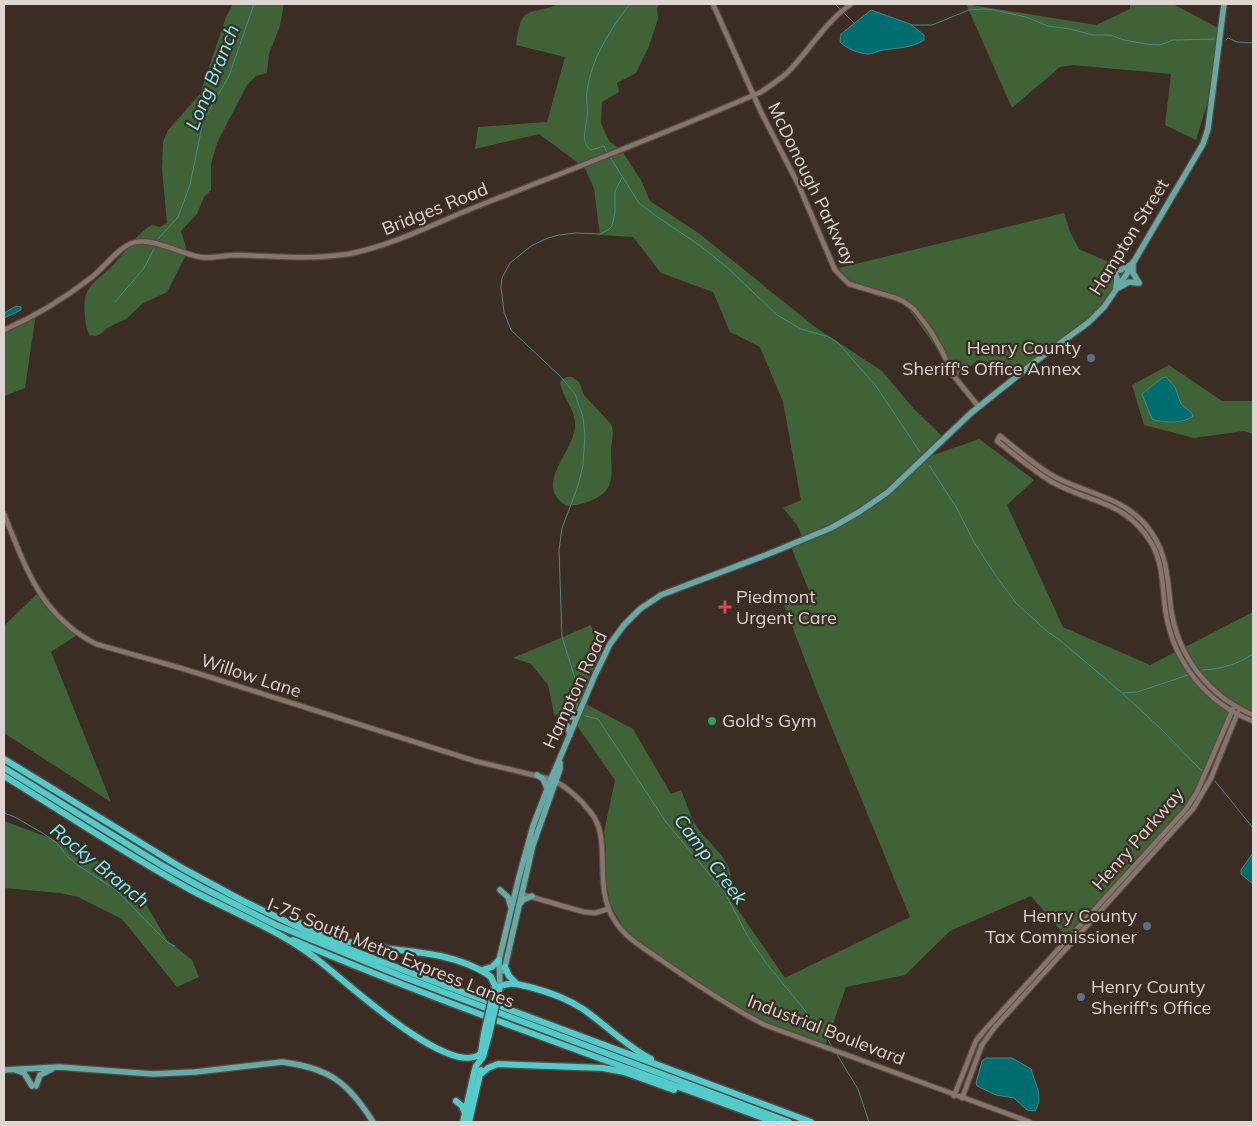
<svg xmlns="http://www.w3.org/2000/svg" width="1257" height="1126" font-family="Mulish,sans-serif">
<rect width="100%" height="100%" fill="#3b2c24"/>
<path fill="#3f6336" d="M233 4H284L280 26 269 54 267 73 256 76 247 85 217 143 211 164V190L204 197 197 214 181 231 186 247 185 257 167 292 142 304 126 319 107 328 102 333 96 336 89 335C85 325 82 303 87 292 92 281 106 273 114 264 127 250 135 235 152 225L160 227 167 223 162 169 163 142 168 130 200 94 226 17Z
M559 4H659L657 9 658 19 649 46 636 73 617 83 619 92 602 102 601 123 609 141 622 151 641 180 650 201 701 235 815 327 882 371 914 409 944 438 928 457 979 439 1034 480 1007 505 1063 627 1150 665 1253 612V713L1241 708 1182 817 1068 939 1031 896 950 931 905 975 846 987 825 1046 765 1024 647 952 626 933 610 904 606 880V848L604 832 615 780 577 726 554 714 548 685 531 664 513 658 591 625 604 660 586 704 633 729 671 794 681 790C686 802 690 816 697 827 706 842 747 871 723 888L785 978 910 917 818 694 784 605 810 593 791 547 804 541 797 525 783 508 801 500 783 402 760 347 730 332 713 292 661 273 633 237 600 235 594 189 585 168 539 134 475 149 478 127 547 122 565 57 516 45C522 3 526 17 559 4Z
M966 4 1096 25 1130 9V4H1173L1222 30 1214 82 1196 140 1165 125 1171 74 1073 65 1060 67 1012 108Z
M1064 213 1070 232 1079 249 1111 263 1127 273 1105 309 1011 379 992 363 978 360 957 377 903 301 846 285 839 268Z
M36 313 25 388 4 396V326Z
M1169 365 1222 401H1253V434L1244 431 1194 438 1144 425 1132 385Z
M567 377H572L579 382 584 395 611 424C615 433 611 442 611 452 611 462 613 473 610 483 605 499 582 505 567 506 532 486 573 453 575 427 576 410 563 398 560 383L562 379Z
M39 592C51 615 57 620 80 633L51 652 111 802 4 733V626Z
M4 821 88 852 147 906 167 940 192 960 199 977 177 987 122 919 78 897 60 893 4 888Z"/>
<path fill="#006d6e" stroke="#438c8b" d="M871 10 910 24 924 35V40C913 48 896 48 883 50 878 51 873 54 868 54 860 54 845 48 840 42L841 34Z
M16 306 21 307V310L4 318V313Z
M1166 377 1175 387 1181 404 1191 412 1193 416C1184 424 1162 423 1152 419L1142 394 1162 378Z
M1253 853V884L1241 874V870Z
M986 1058H1012L1031 1069C1035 1084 1044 1096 1035 1111L1027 1110 1014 1098 996 1095 977 1086 976 1083 982 1061Z"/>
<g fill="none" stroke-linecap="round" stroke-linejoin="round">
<path stroke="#438c8b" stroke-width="1" d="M835 4 854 23
M911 25H932L969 10 984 9 994 10 1026 17 1048 26 1070 29 1093 35H1110L1124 40 1146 44 1160 45 1173 40 1216 39
M1226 40 1228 38 1237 42 1253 43
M607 153 604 146 591 150C580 142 586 130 587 118 588 109 586 100 587 91 592 57 610 30 630 4
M610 157 639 203 656 216 702 247 730 270 777 315 801 329 829 337 838 343 876 386 920 452
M158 239 178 217 190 185 203 121 229 76 254 4
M115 302 144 268 154 249
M929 465 956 507 974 542 994 573 1016 603 1048 632 1061 641 1122 693 1159 727 1202 771
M1203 670C1222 669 1238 664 1253 654
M1123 693 1137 692 1188 675
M576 709 580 694 562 637 559 550 562 528 578 486 583 465 585 436 583 417 575 394 560 376 511 330 504 312 501 287 502 278 510 263 531 246 548 238 559 235 576 233 600 234 608 230 612 226 615 212V191L623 176
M585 716 598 719 666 822 725 893 747 935 766 963 826 1036 832 1047
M1215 781 1253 828
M4 813 15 817 44 834 57 843 68 857 79 866 115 889 168 943 175 946
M836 1053 858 1089 869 1122"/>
<g stroke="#574a44" stroke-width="7">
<path id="minor" d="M713 4 761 112 799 186 835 270 849 284 896 298 903 301 914 309 930 330 941 349 953 375 979 407
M4 330C34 317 65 298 92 277 104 268 118 248 132 243 150 236 181 254 200 257 211 259 225 255 237 255 274 256 311 260 348 254 393 246 439 221 483 204 576 168 669 132 761 92 770 86 779 80 787 73 810 50 824 23 851 4
M4 514C26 568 40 615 96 644L184 669 475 761 554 780
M1253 715C1209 696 1178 657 1171 609 1167 576 1168 551 1145 524 1121 497 1086 493 1055 477 1035 466 1018 450 1000 436L997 441C1015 455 1032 470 1052 482 1091 504 1126 500 1152 544 1164 566 1162 590 1166 614 1174 662 1207 704 1253 721
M555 781C566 787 573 793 582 802 586 807 591 812 594 817 611 845 593 888 615 921 626 939 647 950 664 962 697 985 730 1007 765 1025L1030 1122
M521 894 584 912 595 913 608 909
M954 1096 976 1041 983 1032 1186 809 1197 792 1233 709
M962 1098 982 1045 995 1027 1193 809 1211 778 1238 712"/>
</g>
<g stroke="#574a44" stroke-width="8">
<path id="major" d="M1133 262V273L1139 283
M1113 268 1120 270 1132 264
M1113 268 1117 278 1116 288
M1118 288 1129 282 1139 283
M565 717H572L579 713
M564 721 568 727 570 735
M537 775 543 779 547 788
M500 890 508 897 511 907
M519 905 523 900 532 896
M504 971 533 845 560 769V763
M500 987 499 960 519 877 533 826 551 779 595 675 610 644 624 625 640 609 661 595 766 555 831 528 859 512 888 492 971 413 1036 361 1089 322 1104 307 1126 275 1203 144 1208 129 1224 4
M4 1070 59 1067 153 1074 195 1072 282 1062C329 1068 348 1082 373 1122
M15 1070 24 1073 32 1086
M36 1086 40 1075 52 1069"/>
</g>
<g stroke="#574a44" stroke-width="9">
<path id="highway" d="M4 759 182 868 243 901 321 938 411 973 811 1122
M4 768 163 866 201 887 276 925 401 976 789 1122
M4 776C66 814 127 855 191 890 234 913 284 932 323 964 347 983 450 1078 480 1054
M295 921C314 929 333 939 353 943 397 953 448 949 487 974L491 977 495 986
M293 940C451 1007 613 1062 774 1122
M505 967 509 976 516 983
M482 970 492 967 499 960
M500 987C510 981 519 985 530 987 549 992 566 998 583 1009 606 1025 626 1046 651 1059
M480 1058 484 1034
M481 1074 488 1068 498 1064 603 1068 624 1072 674 1090
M456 1101 462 1106 465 1113
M463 1122 474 1073 476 1066 483 1057 489 1035
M469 1122 481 1070"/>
</g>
<use href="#minor" stroke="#87756c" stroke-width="4.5"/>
<use href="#major" stroke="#67a9a4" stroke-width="5.5"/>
<use href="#highway" stroke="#52cbca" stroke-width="6"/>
<g stroke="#574a44" stroke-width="9" stroke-linecap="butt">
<path id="highway-bridge" d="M484 1034 495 986
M489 1035 500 987"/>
</g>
<use href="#highway-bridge" stroke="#52cbca" stroke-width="6"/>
</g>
<g fill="#5c6f8a" stroke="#3b2c24" stroke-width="2">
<circle cx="1091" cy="358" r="5"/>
<circle cx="1147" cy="926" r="5"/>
<circle cx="1081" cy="997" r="5"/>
</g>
<path fill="#e0444e" stroke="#3b2c24" stroke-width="2" d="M722.5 599.5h5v5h5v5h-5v5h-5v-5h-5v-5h5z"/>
<circle fill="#2e9e5b" stroke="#3b2c24" stroke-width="2" cx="712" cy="721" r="5"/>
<g text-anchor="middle" stroke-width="4.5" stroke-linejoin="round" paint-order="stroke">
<g font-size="18" fill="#dfd5d0" stroke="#3b2c24">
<text transform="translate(812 184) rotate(64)" y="6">McDonough Parkway</text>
<text transform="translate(435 209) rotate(-22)" y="6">Bridges Road</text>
<text transform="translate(1129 237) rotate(-58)" y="6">Hampton Street</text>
<text transform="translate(251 676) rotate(18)" y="6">Willow Lane</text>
<text transform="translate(575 690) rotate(-65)" y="6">Hampton Road</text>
<text transform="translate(1138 839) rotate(-49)" y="6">Henry Parkway</text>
<text transform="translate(391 953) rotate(22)" y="6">I-75 South Metro Express Lanes</text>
<text transform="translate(826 1030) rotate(21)" y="6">Industrial Boulevard</text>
</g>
<g font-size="18" fill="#dfd5d0" stroke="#3b2c24" text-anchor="start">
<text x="1081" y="354" text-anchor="end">Henry County<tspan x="1081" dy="21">Sheriff's Office Annex</tspan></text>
<text x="736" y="603">Piedmont<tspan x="736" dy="21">Urgent Care</tspan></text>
<text x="722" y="727">Gold's Gym</text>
<text x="1137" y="922" text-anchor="end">Henry County<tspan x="1137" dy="21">Tax Commissioner</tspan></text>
<text x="1091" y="993">Henry County<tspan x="1091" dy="21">Sheriff's Office</tspan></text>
</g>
<g font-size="19" font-style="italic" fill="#78f6f7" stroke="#3b2c24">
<text transform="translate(212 77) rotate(-68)" y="7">Long Branch</text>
<text transform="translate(711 859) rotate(53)" y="7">Camp Creek</text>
<text transform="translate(100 865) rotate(39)" y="7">Rocky Branch</text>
</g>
</g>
<rect width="1257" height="1126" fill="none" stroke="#dfd5d0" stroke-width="10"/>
</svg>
